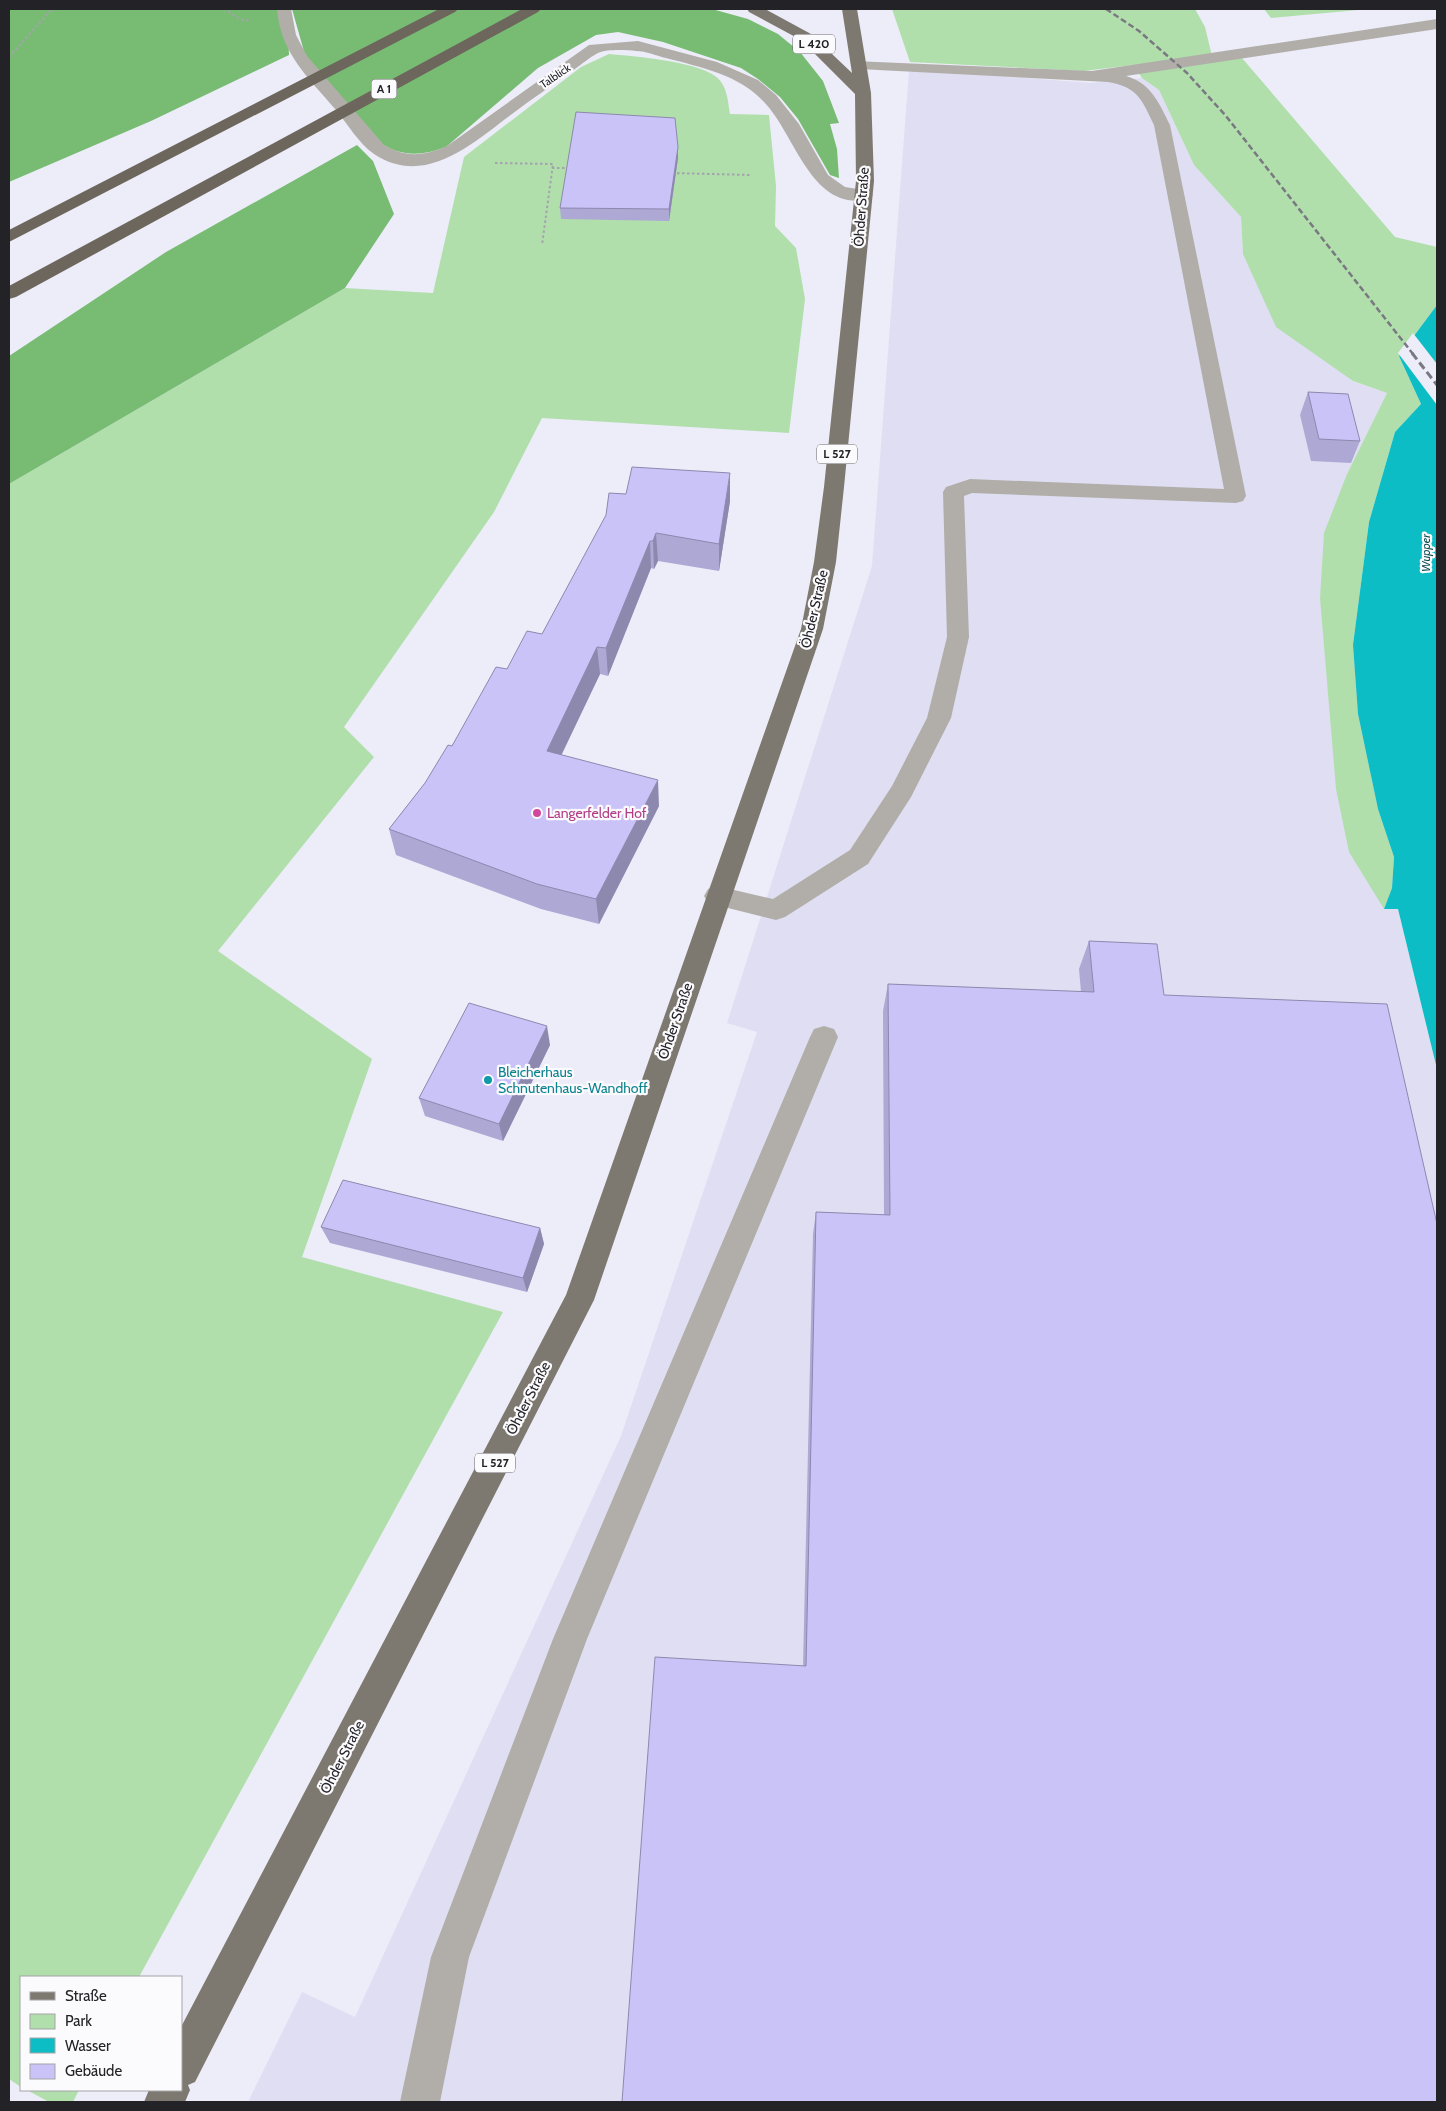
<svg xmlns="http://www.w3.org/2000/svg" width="1446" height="2111" font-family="Cabin,sans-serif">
<rect width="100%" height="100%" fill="#edecf9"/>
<path fill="#e0def2" d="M923 70 1091 83 1142 78 1159 90 1194 165 1241 217 1243 254 1352 381 1387 393 1347 474 1398 909 1437 1069V2102H248L302 1992 355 2017 621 1436 757 1032 727 1023 872 566 909 71Z"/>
<path fill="#b0dfac" d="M892 9H1195L1205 27 1213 60 1242 58 1395 237 1437 247V305L1399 356 1421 404 1395 432 1369 522 1353 645 1358 714 1378 809 1394 857 1392 888 1384 909 1349 852 1336 789 1320 598 1324 533 1347 474 1387 393 1353 381 1276 327 1243 254 1241 217 1194 165 1159 90 1142 78 1133 65 1084 71 910 62Z
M1264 9H1369L1271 18Z
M609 54C634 56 694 61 715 76 727 84 728 101 730 114L769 115 776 186 775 226 796 248 805 299 789 433 542 418 494 512 344 727 374 757 218 951 372 1059 302 1257 503 1312 139 1977H21V2087L9 2079V484L345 288 433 293 464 157 581 67Z
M27 2090H79L73 2102H49Z"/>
<path fill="#78bc74" d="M9 9H287L289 55 151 121 9 182Z
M292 9H712L748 19 778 34 800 52 823 81 839 123 830 124 837 149 839 178 830 175 798 119 780 97 758 79 741 68 663 42 618 32 596 35 538 68 446 147C422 156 402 157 380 143L305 55Z
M357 145 373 161 394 214 345 288 9 484V356L166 252Z"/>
<path fill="#0dbdc6" d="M1437 305V1069L1398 909H1384L1392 888 1394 857 1378 809 1358 714 1353 645 1369 522 1395 432 1421 404 1399 356Z"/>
<path fill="#edecf9" d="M1413 333 1437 364V405L1398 353Z"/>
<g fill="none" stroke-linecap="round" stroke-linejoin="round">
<path stroke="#a4a3ad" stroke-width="2" stroke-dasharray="2.5 2.5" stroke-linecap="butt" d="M224 9 240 19 251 21
M9 57 52 9
M495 163 553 164 542 245
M552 168H569
M672 173 750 175"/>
<path fill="#b1aea9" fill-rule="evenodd" d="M1437 19V29L1126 76C1151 83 1159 103 1170 125L1246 496 1243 501 1236 503 972 493 964 496 969 637 951 718 911 797 868 864 785 917 776 920 708 903 704 896 708 889 717 886 773 899 850 850 892 786 927 718 947 637 943 492 946 487 970 479 1224 489 1154 125C1142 100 1138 87 1108 82L859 69 851 64 853 61 1092 71Z
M824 1026 834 1029 838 1037 587 1639 469 1957 440 2102H400L431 1957 553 1639 810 1037 814 1029Z"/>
<path fill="#b1aea9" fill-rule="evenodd" d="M277 9H291L296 35 307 56 384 145C406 158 424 156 447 146L589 45 638 41 717 62 758 80 776 95 799 124 828 175 845 187 870 191 873 195 870 199C811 213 796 135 764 102 740 75 700 67 666 58 657 56 646 51 636 51 626 50 607 49 598 53 590 57 582 64 575 69 554 84 533 98 512 114 473 143 425 188 374 154 359 144 347 123 336 110 308 77 281 54 277 9Z"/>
<path fill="#7e7970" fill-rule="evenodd" d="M747 9H765L811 34 852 73 842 9H857L871 93 874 181 844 487 836 562 823 629 594 1300 195 2082 188 2085 190 2090 185 2102H144L149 2090H181V2027L566 1295 801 629 814 562 824 487 856 181 855 94 801 40 749 12Z"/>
<path fill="#6c665c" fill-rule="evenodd" d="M439 9H458L455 12 9 242V230Z
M522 9H541L538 12 16 297 9 299V286Z"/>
<path stroke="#7a7981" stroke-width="2.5" stroke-dasharray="6 3" stroke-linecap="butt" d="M1106 9 1139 31 1187 73 1226 116 1413 354"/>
<path stroke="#7a7981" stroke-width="3" stroke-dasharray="8 4" stroke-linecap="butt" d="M1412 353 1437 385"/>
</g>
<path fill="#aea8d5" d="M678 158 669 221 561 219 560 208Z
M1308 392 1360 441 1351 463 1311 461 1300 415Z
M626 494 730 501 719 571 658 561 654 569 651 568 608 676 600 674 561 755 659 806 599 924 541 909 396 855 389 829 425 783 507 669 542 634Z
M1089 941 1164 995 1437 2102 803 1666 813 1234 816 1212 884 1215 883 1011 888 984 1081 992 1079 969Z
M550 1045 503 1141 425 1116 419 1098Z
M321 1227 540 1228 544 1244 527 1292 330 1243Z"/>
<path fill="#8d88ae" d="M678 147V158L669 221V209Z
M730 473V501L719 571V544Z
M656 533 658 561 654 569 653 541Z
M650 541 651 568 608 676 606 648Z
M597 647 600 674 551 777 547 751Z
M658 780 659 806 599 924 596 899Z
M547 1026 550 1045 503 1141 499 1124Z
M540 1228 544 1244 527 1292 523 1278Z"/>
<path fill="#cac3f8" stroke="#8d88ae" d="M576 112 675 118 678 147 669 209 560 208Z
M1308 392 1348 394 1360 441 1319 439Z
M632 467 730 473 719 544 656 533 653 541H650L606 648 597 647 547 751 658 780 596 899 537 884 389 829 425 783 448 745 452 746 496 667 507 669 527 631 542 634 606 515 609 493 626 494Z
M1089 941 1157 944 1164 995 1387 1004 1437 1224V2102H622L655 1657 806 1666 816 1212 890 1215 888 984 1094 992Z
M469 1003 547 1026 499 1124 419 1098Z
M343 1180 540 1228 523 1278 321 1227Z"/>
<circle fill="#d1479c" stroke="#fbfafd" stroke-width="2" cx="537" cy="813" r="5"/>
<circle fill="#0f9aa8" stroke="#fbfafd" stroke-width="2" cx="488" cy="1080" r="5"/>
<g text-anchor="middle" stroke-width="4.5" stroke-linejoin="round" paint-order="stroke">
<g font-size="11" fill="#232227" stroke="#fbfafd">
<text transform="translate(555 76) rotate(-34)" y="4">Talblick</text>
</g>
<g fill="#fbfafd" stroke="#646367" stroke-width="1">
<rect x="793" y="34.5" width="42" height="19" rx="4"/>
<rect x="371.5" y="79.5" width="25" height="19" rx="4"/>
<rect x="817" y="444.5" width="40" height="19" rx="4"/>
<rect x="475" y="1453.5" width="40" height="19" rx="4"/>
</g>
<g font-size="12" font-weight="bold" fill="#232227">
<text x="814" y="48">L 420</text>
<text x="384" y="93">A 1</text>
<text x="837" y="458">L 527</text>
<text x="495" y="1467">L 527</text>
</g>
<g font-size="12" font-style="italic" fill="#0b4c50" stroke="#fbfafd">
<text transform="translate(1426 553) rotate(-90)" y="4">Wupper</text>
</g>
<g font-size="14" fill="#232227" stroke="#fbfafd">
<text transform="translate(861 207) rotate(-86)" y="5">Öhder Straße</text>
<text transform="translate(814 609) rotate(-77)" y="5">Öhder Straße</text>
<text transform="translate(675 1021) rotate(-71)" y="5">Öhder Straße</text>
<text transform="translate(528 1398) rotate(-63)" y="5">Öhder Straße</text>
<text transform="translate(342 1757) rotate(-63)" y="5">Öhder Straße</text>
</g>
<g font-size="14" fill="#b23c85" stroke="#fbfafd" text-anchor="start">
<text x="547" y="818">Langerfelder Hof</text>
</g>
<g font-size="14" fill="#0d838f" stroke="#fbfafd" text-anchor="start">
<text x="498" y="1077">Bleicherhaus<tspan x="498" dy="16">Schnutenhaus-Wandhoff</tspan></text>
</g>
</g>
<rect width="1446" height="2111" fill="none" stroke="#232227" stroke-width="20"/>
<rect x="20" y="1976" width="162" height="115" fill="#fbfafd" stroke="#a5a4a7"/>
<rect x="30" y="1992" width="25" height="8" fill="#7e7970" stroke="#a5a4a7"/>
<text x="65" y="2001" font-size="15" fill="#232227">Straße</text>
<rect x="30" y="2014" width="25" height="15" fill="#b0dfac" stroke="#a5a4a7"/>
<text x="65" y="2026" font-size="15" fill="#232227">Park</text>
<rect x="30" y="2038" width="25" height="15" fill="#0dbdc6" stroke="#a5a4a7"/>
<text x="65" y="2051" font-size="15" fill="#232227">Wasser</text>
<rect x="30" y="2064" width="25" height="15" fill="#cac3f8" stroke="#a5a4a7"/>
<text x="65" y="2076" font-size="15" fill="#232227">Gebäude</text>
</svg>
